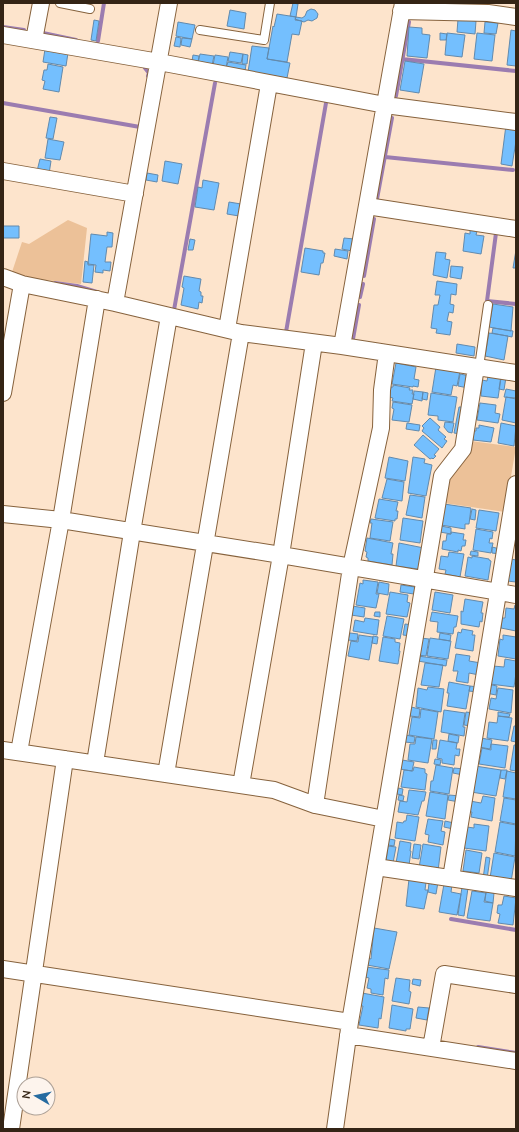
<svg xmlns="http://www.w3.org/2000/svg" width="519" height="1132" font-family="Mulish,sans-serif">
<rect width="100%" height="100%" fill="#fde4cc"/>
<path fill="#ecc198" d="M68 220 87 228 81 284 27 278 12 272 22 242 29 244Z
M471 441 516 447 505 512 444 503 448 480Z"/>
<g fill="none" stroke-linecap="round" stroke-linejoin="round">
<path stroke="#9b7cb0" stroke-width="4" d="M3 27 24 30
M43 33 76 40
M98 41 104 3
M402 59 516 71
M145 68 149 73 148 76
M396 96 409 22
M3 103 140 127
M385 157 513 170
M377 199 392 118
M496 233 487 301 516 304
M364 276 374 219
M55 283 77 286 97 292
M360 297 363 284
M174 310 215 83
M286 332 326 103
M353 339 359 305
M451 919 516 930
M478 1047 516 1053"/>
</g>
<path fill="#74bffe" stroke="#628aad" d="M293 3 298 4 296 17 290 16Z
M311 9 315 10 318 14 317 18 312 21 308 20 304 22 295 19 296 17 302 18 305 16 307 11Z
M230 10 246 13 244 29 227 26Z
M277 14 296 17 295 20 302 21 299 35 292 34 287 62 267 59 273 26 274 27Z
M458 19 476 21 475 34 457 32Z
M94 20 99 21 96 41 91 40Z
M178 22 195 25 192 39 176 36Z
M485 22 498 23 496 34 484 33Z
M409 27 422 28V34L430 35 427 58 407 56Z
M511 30 516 31V66L507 65Z
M440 33 447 34 446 40H440Z
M447 33 465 35 462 57 445 55Z
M477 33 495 35 492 61 474 59Z
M176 37 181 38 180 47 174 46Z
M182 38 192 39 190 47 181 45Z
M252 46 269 48 267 59 290 63 287 78 248 72Z
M45 49 68 53 66 66 43 62Z
M230 52 243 54 241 63 228 61Z
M200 54 214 56 212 65 198 63Z
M243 54 248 55 247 64H242Z
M193 55 199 56 198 62 192 61Z
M215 55 228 57 226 68 213 65Z
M405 61 424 64 419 93 400 90Z
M228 62 246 65 245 71 226 68Z
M48 64 63 67 59 92 43 89 45 81 42 80 44 70H47Z
M50 117 57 118 53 139 46 138Z
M506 125 516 127V141L512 166 501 164Z
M48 139 64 142 60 160 45 158Z
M40 159 51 161 49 174 37 171Z
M165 161 182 164 178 184 162 181Z
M147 173 158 175 157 182 146 180Z
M203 180 219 183 214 210 195 207 198 187 202 188Z
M229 202 241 204 239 216 227 214Z
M3 226H19V238H3Z
M470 230 477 231 476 235 484 236 481 254 463 251 465 233 470 234Z
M107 232 113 233 112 247H107L105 262H111L110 271 103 270V273L95 272 96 265 88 264 91 234 107 236Z
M344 238 354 239 352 251 342 249Z
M190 239 195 240 193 250H188Z
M305 248 323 251V253H325L323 263H321L319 275 301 272Z
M335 249 348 251 347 259 334 256Z
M516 250V268H513Z
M436 252 446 253 445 259 450 260 447 278 433 275Z
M85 261 88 262V265H94L92 283 83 282Z
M451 266 463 267 461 279 450 277Z
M184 276 201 279 199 291 201 292V296H203L202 303 199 302 198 309 181 305 184 288 182 287Z
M437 281 457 284 456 295 451 294 450 304 454 305 453 313 449 312 447 321 452 322 450 335 436 333 437 329 431 328 434 305H438L440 295H435Z
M493 304 513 307 511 331 489 327Z
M493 328 513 331 512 337 492 333Z
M489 333 508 336 504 360 485 356Z
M457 344 475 347 474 356 456 353Z
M396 363 416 367 414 379 419 380 418 387 413 386V387L392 384Z
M436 367 460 371 457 386 453 385 451 395 432 392Z
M460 374 470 376 468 388 458 386Z
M488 376 501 378 498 398 481 396 482 380 487 381Z
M501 376 506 377 504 390 499 389Z
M393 385 410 388 409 390H413L412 394H414L412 404 392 401 393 398 389 397 391 387H393Z
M506 389 516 391V398L504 397Z
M414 391 423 392 422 401 413 399Z
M423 392 428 393 427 400 422 399Z
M431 393 457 397 453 422 438 420V416L428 415Z
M506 397 516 399V423L502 420Z
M393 402 412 405 409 422 392 420 394 409 392 408Z
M480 403 496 405 495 413 500 414 498 423 477 420Z
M459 407H464L460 434 454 433Z
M430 418 440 427 438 430 446 437 444 439 447 441 442 448 422 431 424 428 422 426Z
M445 422 454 423 452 433 448 432 444 427Z
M407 423 420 425 419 431 406 429Z
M501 423 516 426 514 446 498 443Z
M479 425 494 428 491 442 473 440 474 431H476V428H479Z
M423 435 439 449 434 455 436 456 433 459 432 458 430 459 414 445Z
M389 457 408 461 405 481 385 478Z
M413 457 425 459 424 463 432 465 426 496 408 493Z
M387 479 404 482 402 501 382 498Z
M410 495 425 497 422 518 406 515Z
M379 499 398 502 396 511H398L397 519H395V521L375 518Z
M444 504 471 508 469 524H465V529L441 525Z
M472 509 476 510 475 520 470 519Z
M479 510 499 513 496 531 476 528Z
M403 518 423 521 420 543 400 540Z
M371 519 393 522 390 541 370 538 372 523H370Z
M441 526 451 528V534L440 532Z
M476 529 493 532 492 539 490 538 489 543H493L491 553 473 550Z
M451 532 464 534 463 540H466L465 546H462L461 551 458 550V552L442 549 443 541H446L447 534H451Z
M367 538 393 543 391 554H393L392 565 368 561V558L366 557 367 552 365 551Z
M399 543 424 548 418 569 396 566Z
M492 547 500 549V554L492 553Z
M471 551 478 552V556L470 555Z
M449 552 464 554 460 577 445 574 446 570 439 569 441 556 448 557Z
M472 556 489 559V560L491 561 488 580 465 576 468 557 472 558Z
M511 559 516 560V582L507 581Z
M363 580 378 582 376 594H379L376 608 356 605 360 583 363 584Z
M379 582 389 584 388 595 377 593Z
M401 585 415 587 414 594 400 592Z
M390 592 408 595 407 602 410 603 407 617 386 614Z
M435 592 453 595 450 613 432 610Z
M465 599 483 602 481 613H483L482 622 480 621 479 627 461 624V611L463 612Z
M515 605 516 606V631L501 628 502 618H505L506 608 514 609Z
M352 606 365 608 364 617 351 615Z
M375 612H380V617L374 616Z
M432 612 458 616 456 627H454L453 634 437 632 438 622 430 621Z
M387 616 404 619 400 639 383 636Z
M365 618 379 620 377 635 353 631 355 620 364 622Z
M405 624 413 625 411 636 403 635Z
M462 629 473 631 472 635H475L473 651 455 648 458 632 461 633Z
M350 633 358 634 357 641 348 640Z
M440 633 451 635 450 641 439 639Z
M359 635 373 637 369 660 348 656 351 641 358 642Z
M503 635 516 637V659L498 656 500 639 503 640Z
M373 636 378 637 377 644 372 643Z
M383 637 395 639V642L400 643 399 651H400L398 664 379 661Z
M421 638 429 639 426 656 418 655Z
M430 638 451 641 448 659 427 656Z
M456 654 470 656 469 661 481 663 479 675 469 673 468 683 456 681 458 671H453Z
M418 656 447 660 446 666 418 661Z
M505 659 516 661V673L514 687 490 684 493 666 504 667Z
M425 663 443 665 439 687 421 685Z
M449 682 470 686 466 709 447 706 449 693H447Z
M487 684 497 686 496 695 486 693Z
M470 686 478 687 477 692 469 691Z
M428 687 444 689 441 712 416 707 418 688 427 690Z
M498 688 513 690 511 713 489 709 491 698 496 699Z
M411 707 420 709 419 717 410 716Z
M421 709 438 712 434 739 409 735 412 717 420 718Z
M444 710 465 713 463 727H465L464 736 441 732Z
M466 712 473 713 471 726 464 725Z
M498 712 510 714 509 717 498 716Z
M498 716 512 718 508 741 487 738 489 722 497 723Z
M514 726H516V742L511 741Z
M449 734 459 736 458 743 448 741Z
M406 735 415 737 414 743 405 742Z
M416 737 432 739 428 763 408 760 410 744H415Z
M481 738 492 740 490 749 479 747Z
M433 740H437L436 749H432Z
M440 740 457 743 456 749H460L459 756 455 755 454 765 442 763V759L437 758Z
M491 744 508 746 505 768 479 764 482 748 491 750Z
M514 745H516V771L510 770Z
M435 759 441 760 440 765 434 764Z
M402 760 414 762 412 771 400 769Z
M436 765 453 768 449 794 430 791 431 781H433Z
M475 766 501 770 496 796 471 792Z
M414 767 425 769V773L427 774 425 790 401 787 404 770 413 771Z
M454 768 464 769 463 775 453 773Z
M501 770H507L505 779 500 778Z
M507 771 516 773V799L503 797Z
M398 788 403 789 402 795 397 794Z
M409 790 426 792 424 801H422L418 815 398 812 400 801 407 802Z
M430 792 448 795 445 819 426 816Z
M399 795 404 796 403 801 398 800Z
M449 795 460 796 459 802 448 800Z
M483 796 495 798 492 821 471 817 472 812H469L470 801 481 803Z
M504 798 516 800V824L500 821Z
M407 815 419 817 415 841 395 838 397 822 403 823 404 821H406Z
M428 819 443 821 441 831 445 832 443 845 428 842 429 835 425 834Z
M445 821 454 823 453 829 444 827Z
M500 822 516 825 515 856 495 852Z
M474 824 489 826 486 851 464 848 467 827 474 828Z
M389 839 395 840 394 846 388 845Z
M400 841 411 843 410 851H411L409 865 396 863Z
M414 844 421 845 419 859 412 858Z
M423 844 441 847 438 871 419 868Z
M388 846 396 847 393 863 386 862Z
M466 850 482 853 479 873 463 871Z
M494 853 515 857 511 882 490 878Z
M486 857 490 858 487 879H483Z
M409 879 426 882 425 890H428L424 909 406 906Z
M432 881 438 882 436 894 428 892 429 883 432 884Z
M444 884 452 885 451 892 461 894 457 915 439 912Z
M462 887 468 888 464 916 458 915Z
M472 891 486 893 484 902 493 903 490 921 467 918Z
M486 892 494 893 493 903 485 901Z
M504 896 516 898 513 925 498 923 500 914 497 913 498 905H502Z
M374 928 397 932 389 969 367 965 368 958 371 959Z
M366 967 389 970 388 979 385 978 383 995 371 993V989L367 988 369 978 365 977Z
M396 978 410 980 409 991 411 992 409 1004 392 1001Z
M413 979 421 980 420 986 412 984Z
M362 993 384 997 381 1019 379 1018 378 1028 359 1025 363 1006H360Z
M392 1005 413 1009 410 1029H406V1031L389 1028Z
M418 1007 429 1008 427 1020 416 1018Z"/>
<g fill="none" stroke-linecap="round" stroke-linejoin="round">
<g stroke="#86623d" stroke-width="10">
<path id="lane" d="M60 3 90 9
M200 30 264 40 270 3
M479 367 488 305"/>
</g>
<g stroke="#86623d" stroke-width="18">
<path id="street" d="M401 11 488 13 516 17
M3 35 159 62 385 105 516 122
M34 40 41 3
M3 171 135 194
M367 206 516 229
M3 277 22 284 115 303 241 333 342 346 516 373
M115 303 169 3
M227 329 269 84
M342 346 403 3
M3 393 22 284
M3 514 61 520 281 555 516 595
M3 750 274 790 315 805 384 819
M19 752 61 520 97 299
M95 763 132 532 169 316
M166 774 241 333
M241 785 281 555 314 343
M315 805 351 567 381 428 382 390 387 353
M376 867 516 888
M451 878 516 484
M3 969 350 1022
M348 1035 516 1061
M431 1048 444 974 516 985
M11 1129 65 759
M335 1129 350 1022 442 476 463 449 476 367"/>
</g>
<use href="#lane" stroke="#fff" stroke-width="8"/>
<use href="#street" stroke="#fff" stroke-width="16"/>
</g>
<rect width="519" height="1132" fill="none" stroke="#342415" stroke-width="8"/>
<g transform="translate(36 1096) rotate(279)"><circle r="19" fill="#fdf4ed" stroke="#ada197"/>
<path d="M0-3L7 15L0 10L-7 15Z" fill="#266ba0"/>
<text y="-6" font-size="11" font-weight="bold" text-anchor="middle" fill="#342415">N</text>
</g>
</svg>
